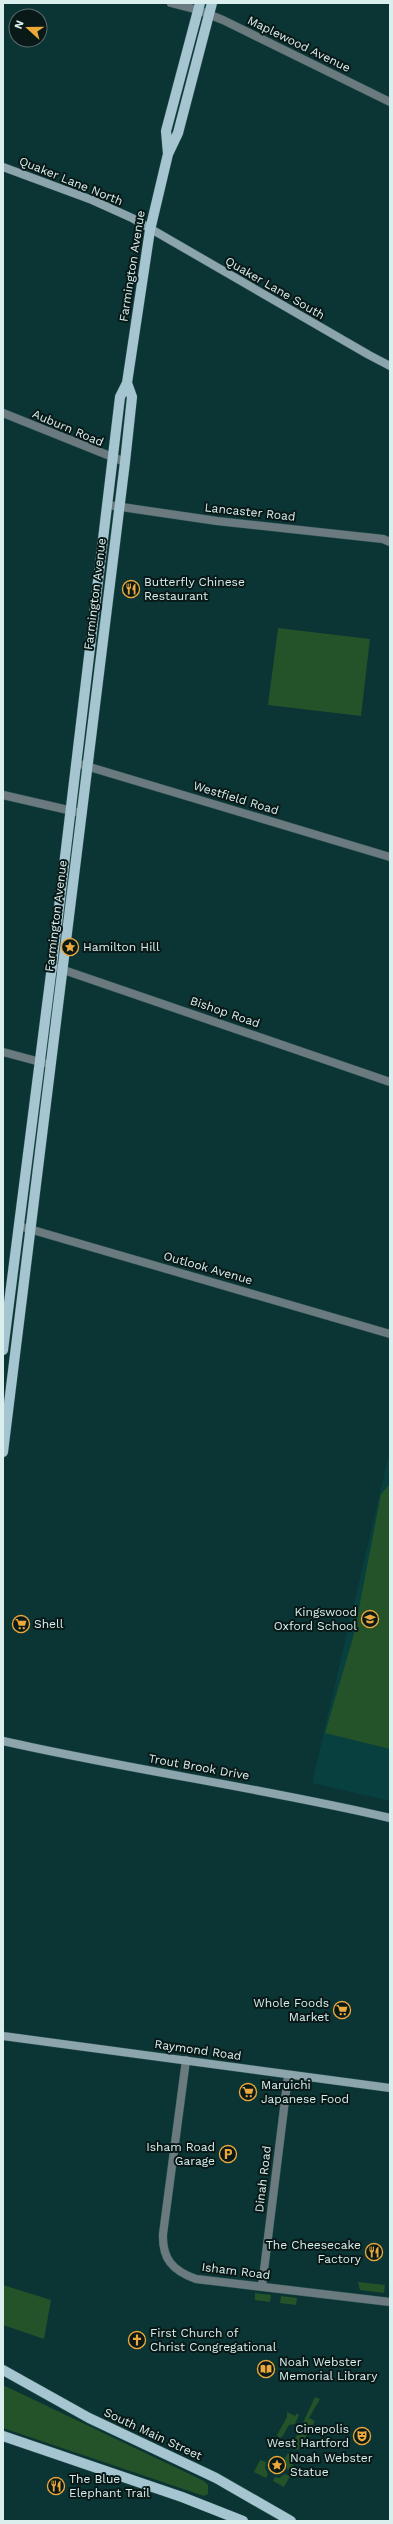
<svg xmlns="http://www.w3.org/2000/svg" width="393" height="2524" font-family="'Work Sans',sans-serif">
<rect width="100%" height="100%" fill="#0b3434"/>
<path fill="#07403f" d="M389 1454H390V1801L312 1783Z"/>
<path fill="#245229" d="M278 628 370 639 361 716 268 705Z
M390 1484V1749L325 1733 354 1634 381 1494Z
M358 2282 385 2285 384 2293 360 2290Z
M3 2285 51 2300 44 2339 3 2325Z
M255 2293 271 2295 270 2302 255 2300Z
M281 2296 297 2298 296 2305 280 2303Z
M3 2385 204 2481 208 2485V2494L204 2496 3 2428Z
M315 2397 320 2399 309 2418 315 2421 311 2428 302 2425Z
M287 2412 295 2416 297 2413 299 2415 295 2424 289 2425 282 2437 279 2438 277 2435 287 2417Z
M300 2431 308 2433 298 2450 294 2449 291 2444Z
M288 2453 293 2459V2472L287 2469 285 2458Z
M260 2460 266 2462 265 2468 268 2474 266 2478 254 2472Z
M285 2474 290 2476 284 2487 273 2481 275 2477 279 2478Z"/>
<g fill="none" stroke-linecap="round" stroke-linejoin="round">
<g stroke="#2c5252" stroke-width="9">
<path id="street" d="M171 3 198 10 223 20 390 102
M3 413 125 462
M108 505 217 521 383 539 390 542
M76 763 390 857
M3 795 81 813
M52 966 390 1082
M3 1052 44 1063
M19 1226 390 1334
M186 2060 163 2234C162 2259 173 2271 196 2279L390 2302
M262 2286 288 2076"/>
</g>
<g stroke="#2c5252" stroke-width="9">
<path id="secondary" d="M3 167 92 200 132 218 369 355 390 366
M3 1741C131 1770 262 1788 390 1818
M3 2036 390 2088"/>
</g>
<g stroke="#2c5252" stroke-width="11">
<path id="primary" d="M168 154 166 131 200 3
M3 1350 52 966 120 397 127 383 150 230 168 154 178 133 212 3
M3 1452 125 462 132 397 127 383
M3 2370 89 2418 216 2478 291 2521
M3 2436 182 2497 243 2521"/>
</g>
<use href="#street" stroke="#6a7a7e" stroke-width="8"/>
<use href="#secondary" stroke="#8ca5ac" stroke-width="8"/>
<use href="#primary" stroke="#a5c6d0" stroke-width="10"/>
</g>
<defs>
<g id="restaurant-ring" transform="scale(0.9)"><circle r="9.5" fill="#091918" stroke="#eda83b" stroke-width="1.5"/><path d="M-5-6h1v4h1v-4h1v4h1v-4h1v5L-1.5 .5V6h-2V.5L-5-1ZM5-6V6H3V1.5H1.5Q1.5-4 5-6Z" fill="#eda83b"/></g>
<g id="sight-ring" transform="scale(0.9)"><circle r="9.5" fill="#091918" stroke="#eda83b" stroke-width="1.5"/><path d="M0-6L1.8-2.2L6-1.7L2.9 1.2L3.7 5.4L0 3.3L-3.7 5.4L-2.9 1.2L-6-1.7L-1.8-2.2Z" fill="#eda83b"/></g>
<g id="school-ring" transform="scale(0.9)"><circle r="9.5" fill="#091918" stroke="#eda83b" stroke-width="1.5"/><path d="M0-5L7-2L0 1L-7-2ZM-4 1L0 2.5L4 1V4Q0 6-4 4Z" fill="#eda83b"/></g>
<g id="supermarket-ring" transform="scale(0.9)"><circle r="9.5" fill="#091918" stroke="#eda83b" stroke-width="1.5"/><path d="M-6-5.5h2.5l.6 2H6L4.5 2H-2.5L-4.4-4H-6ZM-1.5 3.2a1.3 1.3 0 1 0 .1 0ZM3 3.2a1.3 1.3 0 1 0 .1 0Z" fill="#eda83b"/></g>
<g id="parking-ring" transform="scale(0.9)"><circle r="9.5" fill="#091918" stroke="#eda83b" stroke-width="1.5"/><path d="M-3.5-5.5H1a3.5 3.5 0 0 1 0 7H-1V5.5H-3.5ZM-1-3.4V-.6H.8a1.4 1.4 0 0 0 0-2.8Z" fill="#eda83b"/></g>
<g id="church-ring" transform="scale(0.9)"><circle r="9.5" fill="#091918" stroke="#eda83b" stroke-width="1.5"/><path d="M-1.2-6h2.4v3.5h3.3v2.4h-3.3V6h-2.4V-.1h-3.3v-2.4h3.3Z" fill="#eda83b"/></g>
<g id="library-ring" transform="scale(0.9)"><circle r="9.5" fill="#091918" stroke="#eda83b" stroke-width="1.5"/><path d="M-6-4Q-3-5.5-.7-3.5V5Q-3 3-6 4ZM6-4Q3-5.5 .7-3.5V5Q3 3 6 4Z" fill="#eda83b"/></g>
<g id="theatre-ring" transform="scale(0.9)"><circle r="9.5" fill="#091918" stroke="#eda83b" stroke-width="1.5"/><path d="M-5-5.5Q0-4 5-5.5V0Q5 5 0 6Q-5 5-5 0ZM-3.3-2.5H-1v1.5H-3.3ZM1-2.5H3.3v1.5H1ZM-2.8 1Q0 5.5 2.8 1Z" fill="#eda83b"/></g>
</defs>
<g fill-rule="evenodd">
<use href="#restaurant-ring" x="131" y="589"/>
<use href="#sight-ring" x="70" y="947"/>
<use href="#school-ring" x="370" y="1619"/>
<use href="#supermarket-ring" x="21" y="1624"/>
<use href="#supermarket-ring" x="342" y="2010"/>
<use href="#supermarket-ring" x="248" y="2092"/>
<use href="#parking-ring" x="228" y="2154"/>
<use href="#restaurant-ring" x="374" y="2252"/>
<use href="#church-ring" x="137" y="2340"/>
<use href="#library-ring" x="266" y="2369"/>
<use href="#theatre-ring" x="362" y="2436"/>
<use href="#sight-ring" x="277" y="2465"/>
<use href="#restaurant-ring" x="56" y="2486"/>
</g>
<g text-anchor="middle" stroke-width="4" stroke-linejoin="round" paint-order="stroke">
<g font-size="12" fill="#d9eeed" stroke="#091918">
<text transform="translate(299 44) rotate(26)" y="4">Maplewood Avenue</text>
<text transform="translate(71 181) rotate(22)" y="4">Quaker Lane North</text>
<text transform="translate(132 266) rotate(-81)" y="4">Farmington Avenue</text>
<text transform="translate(275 288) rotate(30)" y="4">Quaker Lane South</text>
<text transform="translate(68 428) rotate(23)" y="4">Auburn Road</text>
<text transform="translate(250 512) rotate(6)" y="4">Lancaster Road</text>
<text transform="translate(95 594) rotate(-83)" y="4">Farmington Avenue</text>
<text transform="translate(236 798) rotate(17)" y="4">Westfield Road</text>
<text transform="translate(56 916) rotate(-83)" y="4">Farmington Avenue</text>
<text transform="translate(225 1012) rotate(19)" y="4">Bishop Road</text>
<text transform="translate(208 1268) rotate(16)" y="4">Outlook Avenue</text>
<text transform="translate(199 1767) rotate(10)" y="4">Trout Brook Drive</text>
<text transform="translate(198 2050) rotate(8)" y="4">Raymond Road</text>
<text transform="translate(263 2179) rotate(-83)" y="4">Dinah Road</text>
<text transform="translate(236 2271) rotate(7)" y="4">Isham Road</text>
<text transform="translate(153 2434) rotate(25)" y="4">South Main Street</text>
</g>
<g font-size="12" fill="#d9eeed" stroke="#091918" text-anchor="start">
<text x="144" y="586">Butterfly Chinese<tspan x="144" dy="14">Restaurant</tspan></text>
<text x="83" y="951">Hamilton Hill</text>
<text x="357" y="1616" text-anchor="end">Kingswood<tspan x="357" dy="14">Oxford School</tspan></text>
<text x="34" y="1628">Shell</text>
<text x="329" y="2007" text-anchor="end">Whole Foods<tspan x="329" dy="14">Market</tspan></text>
<text x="261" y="2089">Maruichi<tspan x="261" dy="14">Japanese Food</tspan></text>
<text x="215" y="2151" text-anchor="end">Isham Road<tspan x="215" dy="14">Garage</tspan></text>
<text x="361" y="2249" text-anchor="end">The Cheesecake<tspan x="361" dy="14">Factory</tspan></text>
<text x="150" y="2337">First Church of<tspan x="150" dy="14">Christ Congregational</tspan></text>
<text x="279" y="2366">Noah Webster<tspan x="279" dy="14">Memorial Library</tspan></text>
<text x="349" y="2433" text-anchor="end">Cinepolis<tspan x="349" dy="14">West Hartford</tspan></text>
<text x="290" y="2462">Noah Webster<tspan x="290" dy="14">Statue</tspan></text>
<text x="69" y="2483">The Blue<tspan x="69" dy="14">Elephant Trail</tspan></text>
</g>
</g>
<rect width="393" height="2524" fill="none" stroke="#d9eeed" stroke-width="8"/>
<g transform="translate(28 28) rotate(291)"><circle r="19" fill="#091918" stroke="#5c6e6d"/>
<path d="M0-3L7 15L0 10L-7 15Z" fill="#eda83b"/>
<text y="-6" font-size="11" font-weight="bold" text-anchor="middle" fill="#d9eeed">N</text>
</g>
</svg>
